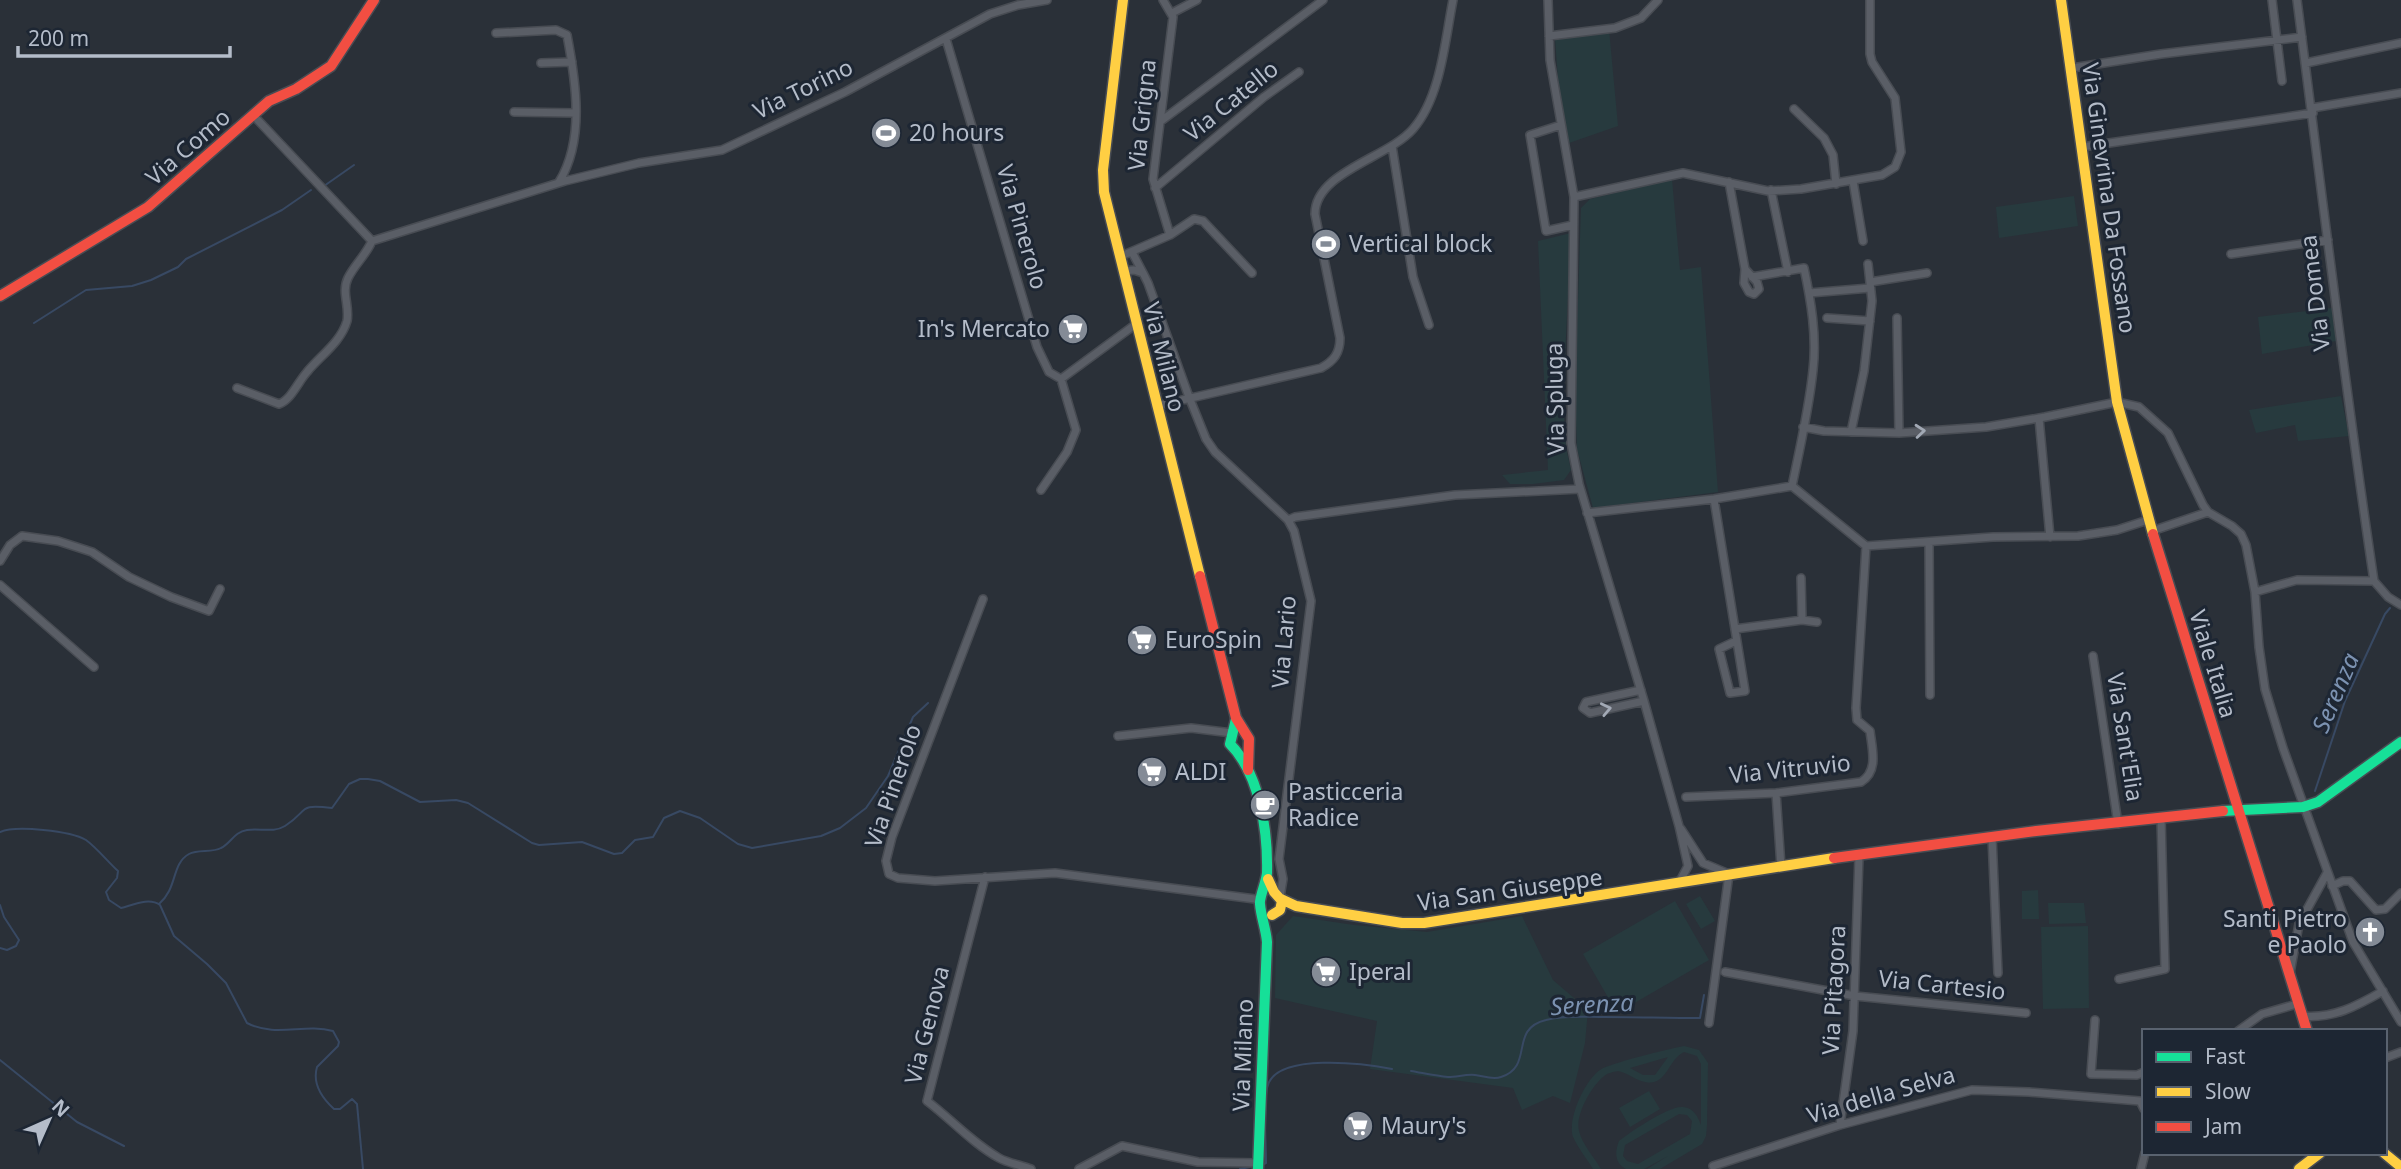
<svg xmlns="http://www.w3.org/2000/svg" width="2401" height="1169" font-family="'Noto Sans',sans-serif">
<rect width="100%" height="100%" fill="#2a3038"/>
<path fill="#273a3e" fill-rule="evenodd" d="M1609 29 1618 126 1569 143 1559 93 1555 38Z
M1672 179 1680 270 1701 267 1718 492 1593 508 1577 449 1575 392 1581 208 1590 199Z
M2074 196 2078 226 1999 238 1996 207Z
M1571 233 1563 399 1566 447 1571 470 1564 480 1533 484H1510L1502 475 1548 470 1538 241Z
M2332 308 2336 341 2262 354 2258 317Z
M2341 396 2349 436 2298 441 2295 425 2256 433 2249 410Z
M2038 890 2039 919H2022V891Z
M1700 896 1715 921 1701 929 1686 904Z
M1675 901 1709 960 1617 1013 1583 954Z
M2048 903H2084L2086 923 2049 924Z
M1293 916 1354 925 1427 932 1522 916 1553 980 1588 1010 1585 1043 1570 1103 1553 1096 1522 1110 1513 1088 1370 1069 1377 1021 1275 998 1276 935Z
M2088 926 2089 1008 2043 1009 2041 927Z
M1684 1046 1699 1050 1708 1063 1707 1125 1706 1136 1702 1144 1660 1169H1647L1668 1156 1644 1169H1626C1614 1163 1615 1151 1619 1141 1630 1132 1670 1105 1683 1107 1694 1108 1698 1117 1701 1125V1064L1697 1056 1684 1052C1668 1059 1667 1087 1645 1082 1635 1080 1628 1073 1618 1071 1613 1072 1607 1073 1603 1077 1591 1087 1575 1115 1579 1131 1582 1144 1594 1157 1601 1169H1593C1587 1159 1578 1148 1573 1137 1567 1119 1585 1080 1600 1070 1610 1063 1669 1049 1684 1046ZM1668 1057 1655 1075H1643L1630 1068ZM1679 1114 1687 1115 1692 1121 1690 1134 1638 1164 1627 1161 1623 1156 1625 1145Z
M1649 1091 1660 1109 1630 1127 1619 1108Z"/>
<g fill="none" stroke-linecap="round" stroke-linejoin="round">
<path stroke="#384963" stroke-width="2" d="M324 186 354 165
M34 323 86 290 132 286 151 280 178 267 186 259 282 210 311 190
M2315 791 2345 701 2385 614 2390 608
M0 832C16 825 71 831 86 840 97 848 108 862 118 871L117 878 106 892 109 900 121 908C133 905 149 897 160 905L174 936 207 964 226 983 247 1023C276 1038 304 1023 333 1031L339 1042 338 1046 317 1067C312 1084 322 1098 334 1109H340L352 1099 357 1104 363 1169
M159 904C178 888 171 864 189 854 198 849 212 853 221 848 231 843 234 832 247 830 259 828 274 833 285 826 310 810 296 804 332 808L349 784 360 779H368L380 781 420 802 456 800 468 803 532 843 539 845 582 842 614 854 622 853 635 840 653 837 664 818 680 811 700 818 738 844 752 848 821 836 840 828 866 808 888 776 913 717 928 703
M0 905 4 917 19 940 16 946 7 950 0 948
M0 1060 77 1122 124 1146
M1411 1071C1423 1073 1436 1076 1448 1077 1457 1077 1466 1074 1475 1075 1483 1076 1493 1080 1501 1077 1535 1066 1508 1029 1546 1020 1564 1015 1585 1017 1604 1017 1636 1017 1668 1018 1700 1018L1704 995
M1264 1164 1266 1163C1266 1139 1263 1112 1267 1088 1274 1051 1367 1064 1392 1069
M1240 1169 1255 1166"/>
<g stroke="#484c53" stroke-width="10">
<path id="street" d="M1163 0 1173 17 1153 179 1170 235
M1548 0 1550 60 1574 197 1571 443 1579 484 1644 701 1679 826 1688 866 1680 881
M2272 0 2282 81
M2297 0C2322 194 2345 388 2374 581L2388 597 2401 605
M1172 13 1197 0
M496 33 556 30 567 35C576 82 585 140 559 182
M1549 36 1615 28 1641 18 1658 0
M946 39 1037 347 1049 372 1061 379 1076 430 1067 452 1041 490
M541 63 572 62
M2306 63 2401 43
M2072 68 2161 54 2302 37
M2312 108 2401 93
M1794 109 1824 138 1833 155 1836 184
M514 112 576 113
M253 115 372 241
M1161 121 1323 0
M1561 125 1530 135 1546 231 1573 225
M1392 146 1413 277 1429 325
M2082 147 2313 113
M1853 181 1863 241
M1729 182 1745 269 1744 283 1749 292 1754 294 1759 289 1757 282 1745 269
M1155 188 1264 97 1299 72
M1771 190 1788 272
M1574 197 1683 173 1768 191 1801 189 1882 175 1895 167 1901 152 1895 98 1872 62 1870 54V0
M372 241 565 181 639 163 722 150 845 92 990 14 1018 5 1047 0
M1132 252 1143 273
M2231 254 2328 240
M1119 257 1170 235 1194 219 1203 221 1252 273
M1123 271 1134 270 1143 273 1148 283 1189 397 1206 439 1215 452 1288 520 1294 531 1311 601 1279 859 1283 879 1280 897
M1752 277 1804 268C1811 301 1817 336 1813 370 1809 409 1800 448 1792 486
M1870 282 1927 273
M1809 293 1870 288
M1827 318 1870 321
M1897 318 1899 433
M1061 379 1136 324
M237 388 279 404C291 400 298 382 307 372 320 356 341 342 347 321 350 306 341 292 348 278 355 264 366 255 372 241
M1156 406 1321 368C1334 361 1340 353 1340 338L1315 214C1315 172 1388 158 1413 129 1441 97 1445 40 1453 0
M2039 418 2050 537
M1803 427 1824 431 1899 433 1986 427 2045 417 2117 402 2139 407 2168 433 2203 505 2208 512 2232 526 2241 534 2246 545 2255 592 2259 647 2265 689 2283 748 2353 942 2401 1022
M1851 432 1864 371 1872 301 1868 264
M1792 486 1866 546 1993 537 2078 536 2117 530 2148 520
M1714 499 1745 691 1730 693 1719 649 1736 641
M1587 513 1714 499 1792 486
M1288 520 1295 517 1455 495 1580 489
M2152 531 2208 512
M1929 542 1930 695
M0 561 10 545 22 536 58 541 92 552 129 577 171 597 209 611 220 589
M0 585 94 667
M2255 592 2297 580 2374 581
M983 599 892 837 886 861 889 874 898 878 935 881 1055 873 1255 899 1259 902
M1802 620 1817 622
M1735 629 1802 620 1801 578
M2093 656 2118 824
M1641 690 1586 702 1583 708 1590 713 1644 701
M1118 736 1191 728 1232 733
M1776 793 1781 867
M1686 797 1776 793 1861 782C1879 771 1872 749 1870 731L1857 720 1856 708 1866 546
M1681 829 1703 863 1729 874 1709 1023
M1992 837 1998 973
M985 877 927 1101C951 1119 972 1143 999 1158 1008 1163 1020 1165 1031 1169
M2332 886 2343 881H2350L2376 910 2385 909 2401 893
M1725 972 1855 996 2026 1013
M2290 973 2299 924 2327 873
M2119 979 2165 969 2161 818
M2302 1016C2333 1019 2357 1006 2383 991
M2095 1020 2091 1074 2137 1075 2144 1072
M2238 1031 2262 1014 2297 1004
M2385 1058 2401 1052
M1840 1125 1853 1031 1859 856
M1713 1166 1840 1125 1972 1090 2029 1092 2140 1101 2144 1109
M1079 1169 1122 1146 1198 1162 1258 1163
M2141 1169 2145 1153"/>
</g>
<g stroke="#484c53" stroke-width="13">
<path id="fast" d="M1236 719 1230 744C1260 774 1268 832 1267 873 1266 883 1259 898 1260 904 1261 917 1266 929 1267 942L1258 1169
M2223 811 2303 807 2318 802 2401 742"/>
</g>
<g stroke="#484c53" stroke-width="13">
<path id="slow" d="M1123 0 1103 170 1104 192 1200 576
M2061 0 2117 402 2153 534
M1268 879 1274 892 1282 901 1280 910 1272 915
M1281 899 1296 906 1402 923H1424L1834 858
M2384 1153 2401 1167
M2299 1169 2320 1153"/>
</g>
<g stroke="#484c53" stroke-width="13">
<path id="jam" d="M0 296 148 207 269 101 296 89 331 66 374 0
M2153 534 2307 1031
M1200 576 1236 718 1249 739 1248 770
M1834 858 2036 831 2223 811"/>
</g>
<use href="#street" stroke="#5a5e66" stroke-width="7"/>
<use href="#fast" stroke="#16e098" stroke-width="10"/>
<use href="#slow" stroke="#ffcf43" stroke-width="10"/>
<use href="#jam" stroke="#f24e42" stroke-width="10"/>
</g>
<defs><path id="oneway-chevron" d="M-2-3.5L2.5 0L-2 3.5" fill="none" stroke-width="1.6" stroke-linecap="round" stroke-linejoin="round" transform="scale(1.75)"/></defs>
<g stroke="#a2a9b5">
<use href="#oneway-chevron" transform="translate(1920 431) rotate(-5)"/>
<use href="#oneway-chevron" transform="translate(1606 709) rotate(-12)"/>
</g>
<defs>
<g id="stadium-disc" transform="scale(1.575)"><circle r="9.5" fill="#848b96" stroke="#1d2633"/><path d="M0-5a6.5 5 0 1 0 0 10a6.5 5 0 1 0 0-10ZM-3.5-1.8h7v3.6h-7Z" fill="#fff"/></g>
<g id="supermarket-disc" transform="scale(1.575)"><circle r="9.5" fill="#848b96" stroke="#1d2633"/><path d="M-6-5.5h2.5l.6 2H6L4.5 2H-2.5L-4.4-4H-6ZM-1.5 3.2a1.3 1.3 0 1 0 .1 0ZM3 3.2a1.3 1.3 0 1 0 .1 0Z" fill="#fff"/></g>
<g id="cafe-disc" transform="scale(1.575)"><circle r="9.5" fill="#848b96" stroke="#1d2633"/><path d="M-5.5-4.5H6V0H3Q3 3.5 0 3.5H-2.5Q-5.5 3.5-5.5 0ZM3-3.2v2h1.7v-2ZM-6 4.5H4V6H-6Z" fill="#fff"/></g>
<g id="church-disc" transform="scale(1.575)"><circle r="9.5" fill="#848b96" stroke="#1d2633"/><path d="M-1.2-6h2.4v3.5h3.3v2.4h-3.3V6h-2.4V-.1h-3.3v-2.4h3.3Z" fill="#fff"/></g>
</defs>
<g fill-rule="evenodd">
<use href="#stadium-disc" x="886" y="133"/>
<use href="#stadium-disc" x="1326" y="244"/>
<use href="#supermarket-disc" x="1073" y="329"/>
<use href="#supermarket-disc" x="1142" y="640"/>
<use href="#supermarket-disc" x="1152" y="772"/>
<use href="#cafe-disc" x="1265" y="805"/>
<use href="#church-disc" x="2370" y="932"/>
<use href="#supermarket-disc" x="1326" y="972"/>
<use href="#supermarket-disc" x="1358" y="1126"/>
</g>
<g text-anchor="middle" stroke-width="6" stroke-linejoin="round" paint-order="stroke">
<g font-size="23" fill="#b4bcc9" stroke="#1d2633">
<text transform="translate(803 89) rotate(-26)" y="8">Via Torino</text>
<text transform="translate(1231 101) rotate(-39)" y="8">Via Catello</text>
<text transform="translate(1142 115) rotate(-84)" y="8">Via Grigna</text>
<text transform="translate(188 147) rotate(-41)" y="8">Via Como</text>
<text transform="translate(2109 198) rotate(82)" y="8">Via Ginevrina Da Fossano</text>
<text transform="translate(1022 227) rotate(74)" y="8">Via Pinerolo</text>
<text transform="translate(2315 293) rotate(-97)" y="8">Via Domea</text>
<text transform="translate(1164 357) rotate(76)" y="8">Via Milano</text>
<text transform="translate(1555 399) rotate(-91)" y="8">Via Spluga</text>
<text transform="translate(1284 642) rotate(-85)" y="8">Via Lario</text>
<text transform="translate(2213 664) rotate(73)" y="8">Viale Italia</text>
<text transform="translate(2125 737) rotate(81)" y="8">Via Sant'Elia</text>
<text transform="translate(1790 769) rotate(-6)" y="8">Via Vitruvio</text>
<text transform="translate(893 786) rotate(-71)" y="8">Via Pinerolo</text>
<text transform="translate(1510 890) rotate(-8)" y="8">Via San Giuseppe</text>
<text transform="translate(1942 985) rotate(6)" y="8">Via Cartesio</text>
<text transform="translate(1834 990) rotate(-87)" y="8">Via Pitagora</text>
<text transform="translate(927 1025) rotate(-76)" y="8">Via Genova</text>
<text transform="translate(1243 1055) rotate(-88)" y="8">Via Milano</text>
<text transform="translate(1881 1095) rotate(-16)" y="8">Via della Selva</text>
</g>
<g font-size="23" fill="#b4bcc9" stroke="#1d2633" text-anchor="start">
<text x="909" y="141">20 hours</text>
<text x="1349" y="252">Vertical block</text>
<text x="1050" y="337" text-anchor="end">In's Mercato</text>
<text x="1165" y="648">EuroSpin</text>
<text x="1175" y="780">ALDI</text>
<text x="1288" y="800">Pasticceria<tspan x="1288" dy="26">Radice</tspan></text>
<text x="2347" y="927" text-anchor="end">Santi Pietro<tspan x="2347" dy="26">e Paolo</tspan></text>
<text x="1349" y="980">Iperal</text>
<text x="1381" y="1134">Maury's</text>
</g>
<g font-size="24" font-style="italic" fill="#7c92b1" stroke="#1d2633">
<text transform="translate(2336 693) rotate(-67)" y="8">Serenza</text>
<text transform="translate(1592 1005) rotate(-3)" y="8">Serenza</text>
</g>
</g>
<rect x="2142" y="1029" width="245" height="126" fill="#1d2633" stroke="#59626f" stroke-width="2"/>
<rect x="2156" y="1052" width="35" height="10" fill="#16e098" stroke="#59626f" stroke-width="2"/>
<text x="2205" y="1064" font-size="21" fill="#b4bcc9">Fast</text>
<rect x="2156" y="1087" width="35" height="10" fill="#ffcf43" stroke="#59626f" stroke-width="2"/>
<text x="2205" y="1099" font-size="21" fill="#b4bcc9">Slow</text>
<rect x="2156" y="1122" width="35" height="10" fill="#f24e42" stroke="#59626f" stroke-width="2"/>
<text x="2205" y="1134" font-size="21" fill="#b4bcc9">Jam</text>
<g transform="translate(49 1120) rotate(45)" stroke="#1d2633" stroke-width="5" paint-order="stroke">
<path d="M0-5L12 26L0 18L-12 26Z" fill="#b4bcc9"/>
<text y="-10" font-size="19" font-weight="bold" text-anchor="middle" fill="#b4bcc9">N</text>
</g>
<path d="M18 46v10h212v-10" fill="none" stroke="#b4bcc9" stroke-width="3.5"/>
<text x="28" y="46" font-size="21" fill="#b4bcc9" stroke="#1d2633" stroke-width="5" paint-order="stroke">200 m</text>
</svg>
